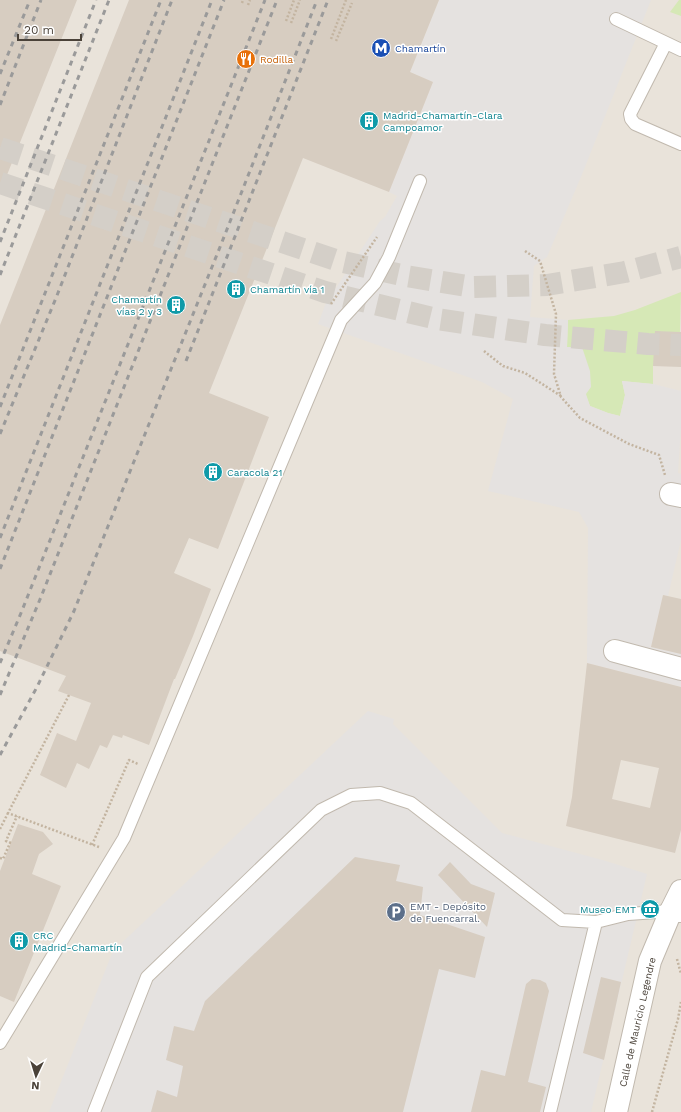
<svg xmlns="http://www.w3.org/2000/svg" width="681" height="1112" font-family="'Work Sans',sans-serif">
<rect width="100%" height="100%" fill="#f6f2ec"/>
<path fill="#e9e3da" d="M0 0H681V1112H0Z"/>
<path fill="#d6e8b6" d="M679 0H681V16L670 12Z
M681 292 680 332 653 366V384L622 381 625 395 620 416 608 413 590 406 567 347 568 320 614 316 635 310Z"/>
<path fill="#e5e2e0" d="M439 0H651L583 172 547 257 534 266 530 317 568 320 567 347H582L590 371 591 387 586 394 590 406 608 413 620 416 625 395 622 381 653 384 681 391V427L678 473 681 474V540L668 596 663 595 651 647 681 654V687L587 663 588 528 579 512 488 491 513 399 482 382 318 324 326 303 380 221 385 217 397 196 389 192 433 82 410 72Z
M368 711 394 719 393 724 502 833 606 861 647 874 591 1112H49L113 951Z"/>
<path fill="#d7cdc1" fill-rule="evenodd" d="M0 0H77L1 190H0Z
M129 0H439L410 72 433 82 389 192 303 158 209 393 269 417 218 549 189 538 174 573 211 589 193 636 175 679H174L149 745 123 735 122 738 113 735 107 748 100 745 89 769 77 763 66 788 40 775 57 733 76 741 91 703 58 691 66 676 0 651V325Z
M655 331 681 332V367L653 366Z
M663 595 681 599V654L651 647Z
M587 663 681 687V830L675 853 566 826 572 797ZM621 760 659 768 650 808 612 799Z
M18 824 43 832 53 844 39 854 32 874 61 886 14 1002 0 996V871Z
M355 857 400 865 396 881 423 887 420 915 485 937 475 978 439 969 403 1112H151L157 1090 177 1097 183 1066 166 1060 174 1026 194 1031 205 1001Z
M450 862 471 884 495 893 487 927 438 875Z
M601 977 621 982 604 1060 583 1053Z
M532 979 540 980 546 983 549 991 528 1082 546 1087 540 1112H471L481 1070 505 1076 526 984Z"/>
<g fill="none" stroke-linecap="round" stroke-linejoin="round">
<path stroke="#d4cfc8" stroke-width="22" stroke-dasharray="22 11" stroke-linecap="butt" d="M0 148 339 261 406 276 473 287 547 285 625 272 681 257
M0 183 325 292 437 319 545 335 648 344 681 345"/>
<g stroke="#c1b9ae" stroke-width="14">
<path id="service" d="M616 19 681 50
M666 43 630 114 631 119 635 124 681 144
M0 1043 124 838 341 320 375 283 389 257 420 181
M94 1112 147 977 321 810 351 795 380 793 411 803 562 920 596 922 628 914 671 911
M550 1112 596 922"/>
</g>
<g stroke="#c1b9ae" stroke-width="24">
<path id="minor" d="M671 494 681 496
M615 651 681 669
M671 911 681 891"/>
</g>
<g stroke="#c1b9ae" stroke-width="24">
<path id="tertiary" d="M616 1112 650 961 671 911H681"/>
</g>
<path stroke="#c3b4a0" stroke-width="2.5" stroke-dasharray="2 2" stroke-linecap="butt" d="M242 3 243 0
M248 5 250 0
M286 21 294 0
M291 23 300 0
M331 39 346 0
M336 41 352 3
M525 251 540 261 556 314 554 374 561 397 580 418 629 444 659 455 665 475
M331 304 377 237
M484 351 503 366 525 373 561 396
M69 695 8 813 99 847
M0 829 8 813
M11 843 6 841 17 816
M92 845 129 760 138 764
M0 858 3 859 10 843
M677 959 681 974
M652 1112 678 1019 681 1002"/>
<use href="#service" stroke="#fff" stroke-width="12"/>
<use href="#minor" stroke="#fff" stroke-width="22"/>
<use href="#tertiary" stroke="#fff" stroke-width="22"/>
<path stroke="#9a9a9a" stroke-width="3" stroke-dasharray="5 5" stroke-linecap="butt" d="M0 74 30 0
M0 105 41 0
M0 242 96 0
M0 275 109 0
M186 361 328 0
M0 407 161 0
M0 434 56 298 172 0
M0 538 212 0
M0 569 224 0
M0 663 21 613 265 0
M0 695 41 597 277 0
M0 755 37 687 74 611 222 242 317 0"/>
</g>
<defs>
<g id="metro-disc" transform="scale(1)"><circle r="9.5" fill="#1a4fb4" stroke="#fff"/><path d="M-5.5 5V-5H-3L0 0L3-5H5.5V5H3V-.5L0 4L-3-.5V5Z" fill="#fff"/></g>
<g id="restaurant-disc" transform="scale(1)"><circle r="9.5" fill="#e8710a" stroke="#fff"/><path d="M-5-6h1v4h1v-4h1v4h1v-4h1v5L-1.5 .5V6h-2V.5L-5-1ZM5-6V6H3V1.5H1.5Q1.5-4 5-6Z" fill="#fff"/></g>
<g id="building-disc" transform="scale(1)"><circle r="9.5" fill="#0f9aa8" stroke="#fff"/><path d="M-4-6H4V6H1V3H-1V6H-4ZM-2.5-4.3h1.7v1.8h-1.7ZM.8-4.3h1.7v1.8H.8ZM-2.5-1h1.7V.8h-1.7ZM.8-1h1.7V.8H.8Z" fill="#fff"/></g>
<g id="museum-disc" transform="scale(1)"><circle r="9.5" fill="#0f9aa8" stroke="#fff"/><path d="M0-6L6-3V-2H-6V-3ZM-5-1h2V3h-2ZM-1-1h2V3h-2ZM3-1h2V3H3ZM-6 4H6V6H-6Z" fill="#fff"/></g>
<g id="parking-disc" transform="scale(1)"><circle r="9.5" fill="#5c6f8a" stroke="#fff"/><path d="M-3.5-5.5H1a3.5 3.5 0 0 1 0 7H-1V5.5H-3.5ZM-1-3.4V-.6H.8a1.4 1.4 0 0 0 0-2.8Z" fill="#fff"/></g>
</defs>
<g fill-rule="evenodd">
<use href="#metro-disc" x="381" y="48"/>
<use href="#restaurant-disc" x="246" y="59"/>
<use href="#building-disc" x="369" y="121"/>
<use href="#building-disc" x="236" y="289"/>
<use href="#building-disc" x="176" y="305"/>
<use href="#building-disc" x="213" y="472"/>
<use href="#museum-disc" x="650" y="909"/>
<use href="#parking-disc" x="396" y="912"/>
<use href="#building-disc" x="19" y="941"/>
</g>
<g text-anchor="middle" stroke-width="3" stroke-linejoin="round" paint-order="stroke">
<g font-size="10" fill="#164399" stroke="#fff" text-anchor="start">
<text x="395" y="52">Chamartín</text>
</g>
<g font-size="10" fill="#c56008" stroke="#fff" text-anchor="start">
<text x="260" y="63">Rodilla</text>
</g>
<g font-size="10" fill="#0d838f" stroke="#fff" text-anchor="start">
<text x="383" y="119">Madrid-Chamartín-Clara<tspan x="383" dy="12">Campoamor</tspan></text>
<text x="250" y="293">Chamartín vía 1</text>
<text x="162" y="303" text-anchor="end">Chamartín<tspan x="162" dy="12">vías 2 y 3</tspan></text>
<text x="227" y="476">Caracola 21</text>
<text x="636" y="913" text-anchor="end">Museo EMT</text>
<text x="33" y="939">CRC<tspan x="33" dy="12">Madrid-Chamartín</tspan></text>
</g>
<g font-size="10" fill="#4e5e75" stroke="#fff" text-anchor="start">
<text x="410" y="910">EMT - Depósito<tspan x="410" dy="12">de Fuencarral.</tspan></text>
</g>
<g font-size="10" fill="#4a4239" stroke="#fff">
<text transform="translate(637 1022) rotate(-77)" y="4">Calle de Mauricio Legendre</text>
</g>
</g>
<g transform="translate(36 1076) rotate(184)" stroke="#ffffff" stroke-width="3" paint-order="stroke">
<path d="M0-3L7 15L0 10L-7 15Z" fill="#4a4239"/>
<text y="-6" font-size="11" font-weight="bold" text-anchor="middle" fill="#4a4239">N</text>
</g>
<path d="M18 34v6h63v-6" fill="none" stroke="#4a4239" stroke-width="2"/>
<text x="24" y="34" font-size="12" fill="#4a4239" stroke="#ffffff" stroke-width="3" paint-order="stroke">20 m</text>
</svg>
